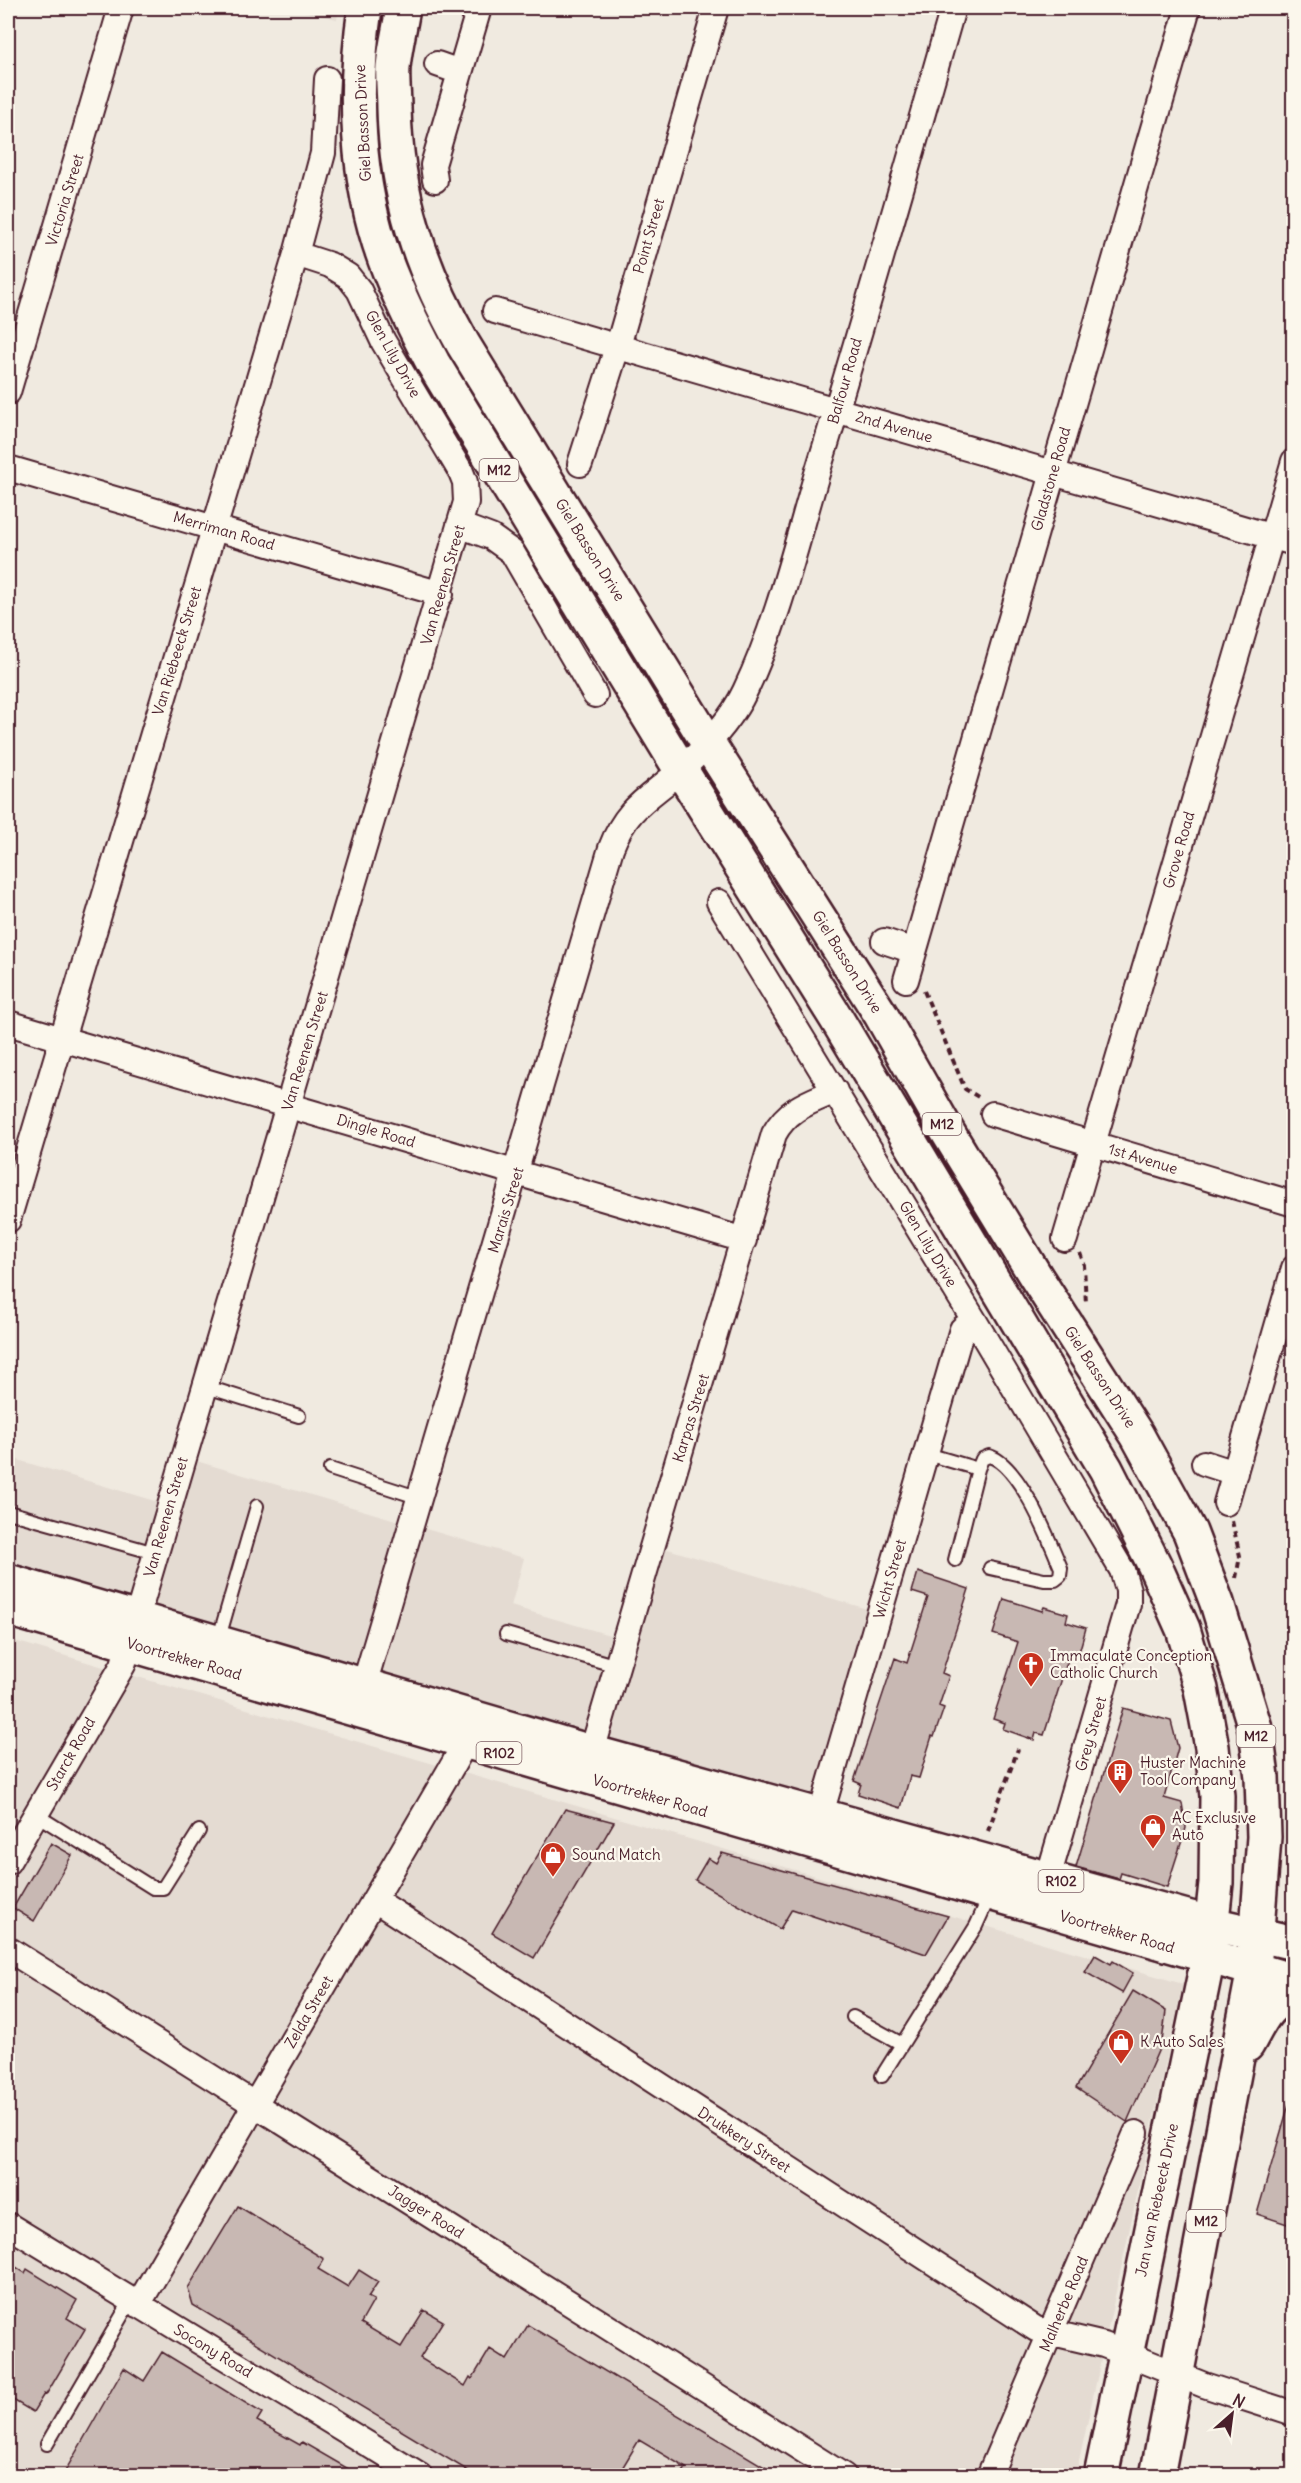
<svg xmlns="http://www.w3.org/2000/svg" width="1301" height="2483" font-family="Delius,sans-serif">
<rect width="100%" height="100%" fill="#f0eae0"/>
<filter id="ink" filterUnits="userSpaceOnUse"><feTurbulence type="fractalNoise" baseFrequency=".0167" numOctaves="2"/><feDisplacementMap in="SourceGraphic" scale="12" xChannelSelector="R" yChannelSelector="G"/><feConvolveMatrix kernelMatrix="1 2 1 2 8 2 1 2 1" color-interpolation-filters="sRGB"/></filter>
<g filter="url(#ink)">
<path fill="#e4dbd2" d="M291 8H339L337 19Z
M8 1457 168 1505 183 1457 524 1558 511 1606 623 1639 651 1544 877 1612 820 1814 8 1577Z
M8 1639 1183 1984 1076 2475H8Z"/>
<path fill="#c8b8b3" stroke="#4a1f2b" stroke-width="1.5" d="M918 1572 969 1589 942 1673 949 1676 939 1706 944 1708 934 1737 932 1736 919 1778 910 1776 901 1808 858 1794 861 1784 854 1781 895 1658 907 1663 928 1597 912 1592Z
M1004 1599 1042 1611 1044 1607 1068 1614 1066 1622 1086 1628 1078 1656 1070 1653 1044 1735 1036 1733 1034 1740 1003 1729 1005 1723 993 1719 1018 1642 993 1634Z
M1123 1708 1171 1721 1178 1748 1164 1798 1182 1803 1186 1828 1167 1887 1121 1873 1119 1879 1076 1867Z
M565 1809 614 1822 534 1958 492 1933Z
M51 1843 72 1855 34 1921 13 1908Z
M722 1853 810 1878 948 1916 926 1954 792 1909 780 1929 695 1880 708 1858 716 1863Z
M1095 1955 1111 1964 1113 1961 1133 1973 1122 1993 1085 1972Z
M1133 1991 1166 2011 1162 2042 1127 2122 1076 2088Z
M1289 2104H1293V2226L1257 2214Z
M238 2206 324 2259 318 2269 348 2287 359 2270 378 2282 368 2297 374 2300 361 2323 401 2347 424 2310 443 2321 420 2358 465 2386 470 2377 472 2379 490 2349 507 2360 528 2325 778 2475H681L686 2468 639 2440 618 2475H475L193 2305 188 2288Z
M8 2262 25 2273 27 2269 77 2300 67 2318 85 2329 46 2395 44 2394 33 2412 8 2397Z
M162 2352 262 2413 257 2421 300 2445 302 2442 359 2475H63L124 2368 144 2381Z"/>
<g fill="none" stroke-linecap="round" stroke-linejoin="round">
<g stroke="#4a1f2b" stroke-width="16">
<path id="lane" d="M204 1386 299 1416
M927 1454 978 1469
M330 1469 420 1498
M8 1512 155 1553
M955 1560 978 1469 982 1459 989 1456C1019 1464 1049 1539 1061 1568L1060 1576 1055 1580H1044L990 1568
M506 1634 617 1666
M218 1641 257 1506
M35 1814 153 1888H163L199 1831
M853 2017 902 2044
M882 2076 976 1926 990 1895
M47 2444 131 2300"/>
</g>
<g stroke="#4a1f2b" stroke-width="28">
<path id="street" d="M437 64 460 72
M435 180 433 165 479 8
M495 311 1294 543
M8 392 121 8
M580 464 622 332 716 8
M8 468 441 594
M459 525 491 537 512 552 595 695
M719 902 974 1320 1122 1570 1128 1590V1604L1048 1878
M884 941 914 951
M906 980 1188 8
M8 1023 744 1240
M993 1114 1294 1204
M8 1220 296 254 323 153 327 79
M1065 1239 1294 461
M1204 1463 1235 1473
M1226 1503 1294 1268
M359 1702 611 848C627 806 650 798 681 770 705 748 731 721 745 691 778 623 797 540 819 467 866 314 909 161 953 8
M587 1768 774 1134C788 1108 810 1102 835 1091
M816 1831 962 1329 974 1320
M8 1862 123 1665 466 502 465 482 461 472 383 341 359 290 348 276 330 265 296 254
M375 1900 1036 2329 1104 2345 1204 2385 1294 2414
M8 1949 844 2476
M8 2225 420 2476
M138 2305 454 1763 465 1743 470 1727
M989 2476 1136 2133"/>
</g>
<g stroke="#4a1f2b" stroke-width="38">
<path id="primary" d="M365 8C353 90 356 181 385 260 398 295 415 329 433 363L681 770 836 1018 1106 1469 1154 1564 1183 1629 1201 1689 1212 1747 1217 1796 1216 1883 1208 1958 1101 2476
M403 8C400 27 395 47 393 67 392 80 394 95 394 108 396 196 420 268 463 344L708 743 881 1015 947 1131 1036 1277 1137 1435 1190 1532 1217 1603 1256 1731 1262 1777 1264 1837 1254 1969 1157 2476
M8 1581 591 1752 1212 1924 1294 1943
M8 1609 1294 1981
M1247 2045C1257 2029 1269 1994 1294 2000"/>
</g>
<path stroke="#4a1f2b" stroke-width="4" stroke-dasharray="6 4.5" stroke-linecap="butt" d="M924 991 965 1089 980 1098
M1080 1253 1084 1265 1086 1304
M1232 1521 1240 1556 1236 1578
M988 1831 1018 1749"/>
<use href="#lane" stroke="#fbf7ec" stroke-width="12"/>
<use href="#street" stroke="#fbf7ec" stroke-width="24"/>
<use href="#primary" stroke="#fbf7ec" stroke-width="33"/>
</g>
</g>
<defs>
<g id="church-pin" transform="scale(1.35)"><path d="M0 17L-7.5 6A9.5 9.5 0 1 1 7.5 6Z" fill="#c8321e" stroke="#fbf7ec"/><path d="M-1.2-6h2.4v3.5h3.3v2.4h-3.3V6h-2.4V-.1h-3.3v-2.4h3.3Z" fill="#fff"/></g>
<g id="building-pin" transform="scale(1.35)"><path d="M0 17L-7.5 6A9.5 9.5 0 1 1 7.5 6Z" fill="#c8321e" stroke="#fbf7ec"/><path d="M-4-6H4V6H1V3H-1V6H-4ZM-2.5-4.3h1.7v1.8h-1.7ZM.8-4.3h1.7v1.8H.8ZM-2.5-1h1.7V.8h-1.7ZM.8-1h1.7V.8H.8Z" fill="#fff"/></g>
<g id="shop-pin" transform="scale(1.35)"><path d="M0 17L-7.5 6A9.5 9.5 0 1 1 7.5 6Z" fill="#c8321e" stroke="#fbf7ec"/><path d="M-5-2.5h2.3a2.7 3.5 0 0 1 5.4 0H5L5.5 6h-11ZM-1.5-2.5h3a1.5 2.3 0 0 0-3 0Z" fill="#fff"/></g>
</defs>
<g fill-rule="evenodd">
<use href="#church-pin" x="1031" y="1665"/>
<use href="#building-pin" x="1120" y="1772"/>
<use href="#shop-pin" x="1153" y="1827"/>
<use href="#shop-pin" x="553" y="1855"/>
<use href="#shop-pin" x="1121" y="2042"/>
</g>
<g text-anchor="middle" stroke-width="4.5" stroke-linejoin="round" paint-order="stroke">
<g fill="#fbf7ec" stroke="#7f6065" stroke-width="1.5">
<rect x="479.5" y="459" width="39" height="22" rx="4.5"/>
<rect x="922.5" y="1113" width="39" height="22" rx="4.5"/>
<rect x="1236.5" y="1725" width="39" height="22" rx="4.5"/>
<rect x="476.5" y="1742" width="45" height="22" rx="4.5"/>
<rect x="1038.5" y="1870" width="45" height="22" rx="4.5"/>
<rect x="1186.5" y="2210" width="39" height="22" rx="4.5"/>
</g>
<g font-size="14" font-weight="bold" fill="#4a1f2b">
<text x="499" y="475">M12</text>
<text x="942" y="1129">M12</text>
<text x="1256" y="1741">M12</text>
<text x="499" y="1758">R102</text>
<text x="1061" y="1886">R102</text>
<text x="1206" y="2226">M12</text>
</g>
<g font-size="15" fill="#4a1f2b" stroke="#fbf7ec">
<text transform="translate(363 123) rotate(-93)" y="5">Giel Basson Drive</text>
<text transform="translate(65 200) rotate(-73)" y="5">Victoria Street</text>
<text transform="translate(649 236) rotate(-74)" y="5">Point Street</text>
<text transform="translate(393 354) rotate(61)" y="5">Glen Lily Drive</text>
<text transform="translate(845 381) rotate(-74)" y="5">Balfour Road</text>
<text transform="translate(894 427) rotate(16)" y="5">2nd Avenue</text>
<text transform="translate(1051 479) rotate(-74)" y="5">Gladstone Road</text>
<text transform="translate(224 531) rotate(16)" y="5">Merriman Road</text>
<text transform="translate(590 550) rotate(58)" y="5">Giel Basson Drive</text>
<text transform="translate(443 585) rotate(-74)" y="5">Van Reenen Street</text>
<text transform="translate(177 651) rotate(-73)" y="5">Van Riebeeck Street</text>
<text transform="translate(1179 850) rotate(-74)" y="5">Grove Road</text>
<text transform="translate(847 962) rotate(58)" y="5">Giel Basson Drive</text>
<text transform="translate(305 1051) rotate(-73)" y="5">Van Reenen Street</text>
<text transform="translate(376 1131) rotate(17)" y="5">Dingle Road</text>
<text transform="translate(1143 1159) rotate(17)" y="5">1st Avenue</text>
<text transform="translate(506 1210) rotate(-73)" y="5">Marais Street</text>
<text transform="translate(928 1244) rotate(59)" y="5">Glen Lily Drive</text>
<text transform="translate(1100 1377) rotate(57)" y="5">Giel Basson Drive</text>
<text transform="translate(691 1418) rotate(-73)" y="5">Karpas Street</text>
<text transform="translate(166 1517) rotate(-74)" y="5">Van Reenen Street</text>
<text transform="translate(890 1579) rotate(-74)" y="5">Wicht Street</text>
<text transform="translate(184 1659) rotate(16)" y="5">Voortrekker Road</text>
<text transform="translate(1091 1734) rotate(-74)" y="5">Grey Street</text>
<text transform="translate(71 1754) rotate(-60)" y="5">Starck Road</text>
<text transform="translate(650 1796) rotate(16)" y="5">Voortrekker Road</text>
<text transform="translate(1117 1932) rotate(16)" y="5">Voortrekker Road</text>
<text transform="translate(309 2012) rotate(-60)" y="5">Zelda Street</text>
<text transform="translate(744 2140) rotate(33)" y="5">Drukkery Street</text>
<text transform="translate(1157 2200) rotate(-78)" y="5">Jan van Riebeeck Drive</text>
<text transform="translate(426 2212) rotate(32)" y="5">Jagger Road</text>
<text transform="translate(1064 2304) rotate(-67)" y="5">Malherbe Road</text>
<text transform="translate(213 2351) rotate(31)" y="5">Socony Road</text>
</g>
<g font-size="15" fill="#4a1f2b" stroke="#fbf7ec" text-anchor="start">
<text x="1050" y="1661">Immaculate Conception<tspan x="1050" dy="17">Catholic Church</tspan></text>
<text x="1140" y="1768">Huster Machine<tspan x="1140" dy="17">Tool Company</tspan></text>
<text x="1172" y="1823">AC Exclusive<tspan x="1172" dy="17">Auto</tspan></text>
<text x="572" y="1860">Sound Match</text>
<text x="1140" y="2047">K Auto Sales</text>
</g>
</g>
<rect width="1301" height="2483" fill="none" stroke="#fbf7ec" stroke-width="30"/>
<rect x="15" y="15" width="1271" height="2453" fill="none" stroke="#4a1f2b" stroke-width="2" filter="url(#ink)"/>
<g transform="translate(1232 2414) rotate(28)" stroke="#fbf7ec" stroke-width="4.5" paint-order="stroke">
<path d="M0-4.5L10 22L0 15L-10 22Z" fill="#4a1f2b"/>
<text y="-9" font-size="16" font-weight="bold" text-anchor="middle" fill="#4a1f2b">N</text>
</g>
</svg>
